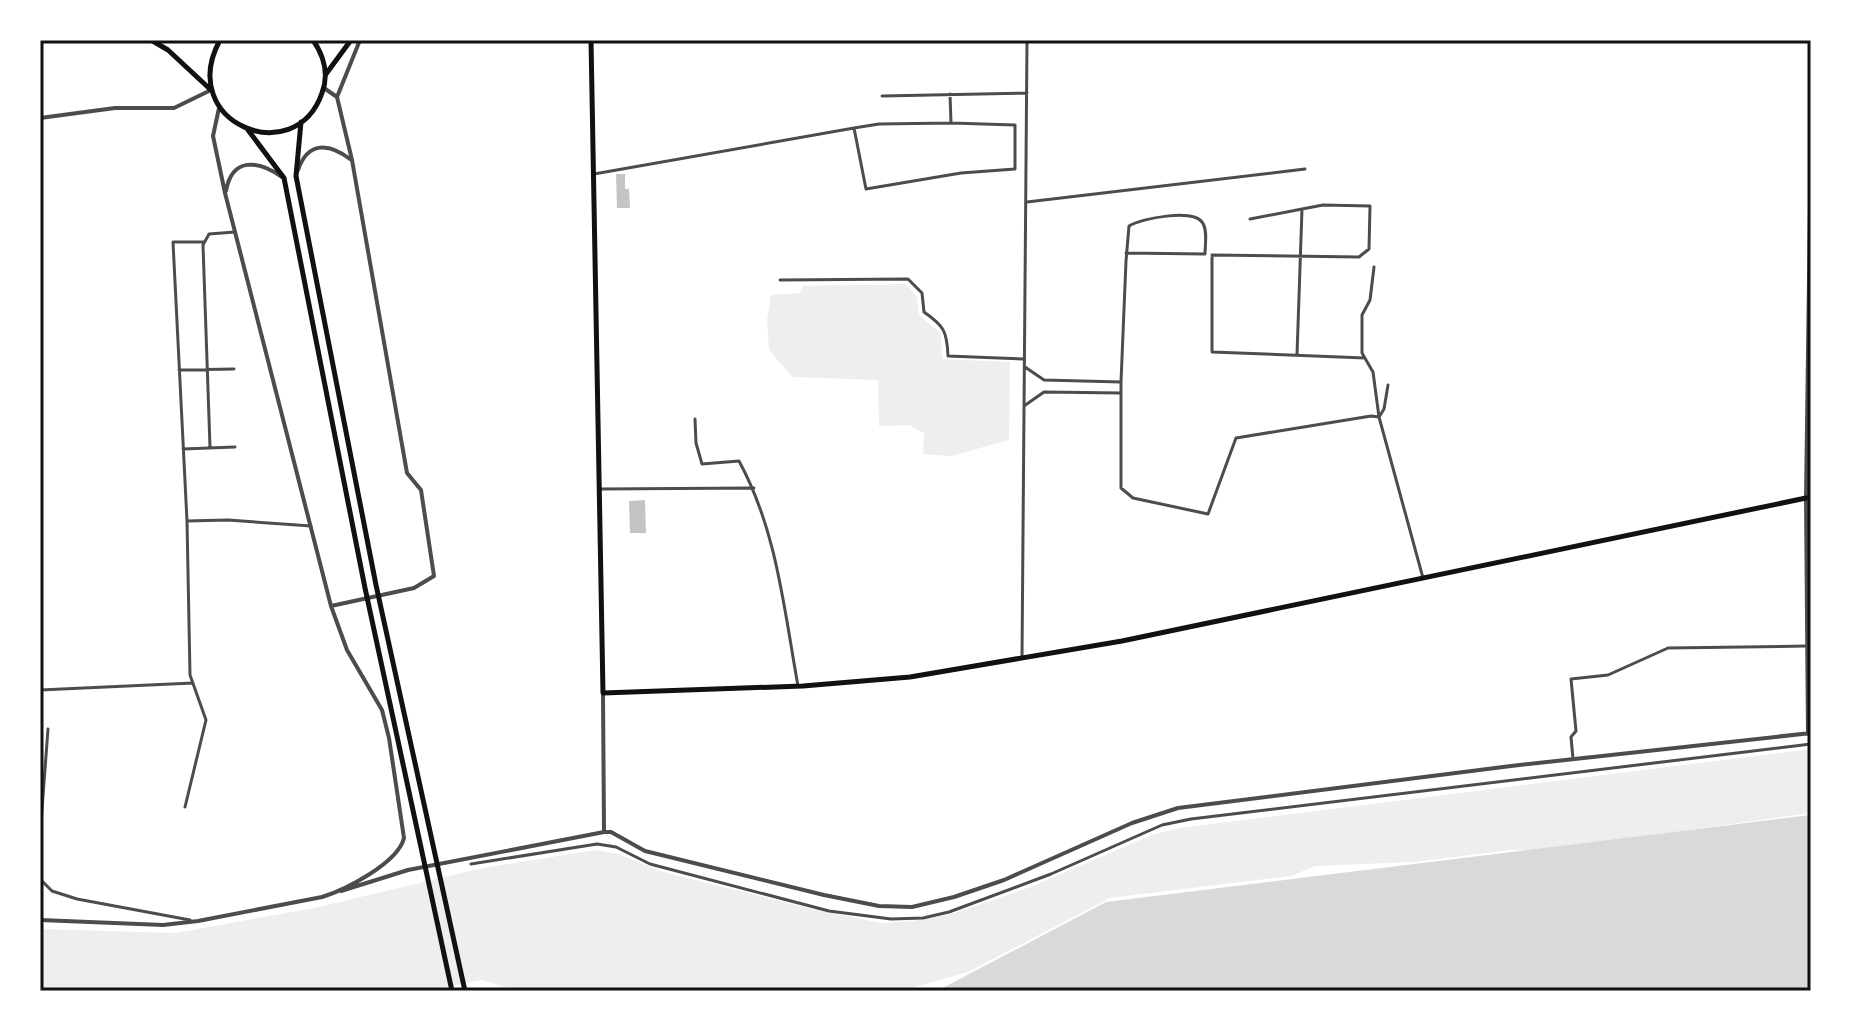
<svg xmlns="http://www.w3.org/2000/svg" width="1851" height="1031" font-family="Jost,sans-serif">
<rect width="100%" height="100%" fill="#fff"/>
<path fill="#eee" d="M906 284 917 297 919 315 941 334 942 359 1010 362 1009 440 951 456 923 454 924 433 909 425 879 426 878 380 792 377 769 350 767 320 771 295 800 293 803 286Z
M1811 749V813L1536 851 1511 850 1414 862 1315 866 1291 876 1110 898 968 972 901 991H536L527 988 511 989 482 980 426 991H40V929L176 933 314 908 483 868 595 850 619 854 663 872 816 910 881 923 913 921 952 914 1033 886 1152 835 1179 828Z"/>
<path fill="#d9d9d9" d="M1811 815V991H937L1106 902Z"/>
<path fill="#c4c4c4" d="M616 174H625V189H629L630 208H617Z
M645 500 646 533H630L629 501Z"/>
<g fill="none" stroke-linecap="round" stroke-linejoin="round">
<path stroke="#4c4c4c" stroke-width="3" d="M471 864 597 844 616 847 650 864 829 911 891 919 923 918 949 912 1051 874 1162 825 1191 819 1811 744"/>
<path stroke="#4c4c4c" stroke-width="3" d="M950 94 951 123
M882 96 1027 93
M951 123 1015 125V169L961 173 866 189 854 128 879 124Z
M594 174 854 128
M1027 202 1305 169
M1250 219 1302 209 1297 355
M1126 253 1205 254C1205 245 1208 229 1202 222 1192 209 1142 218 1129 226L1126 261 1121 382V488L1133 498 1208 514 1236 438 1371 416 1379 417 1384 409 1388 385
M1212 255 1359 257 1369 249 1370 206 1323 205 1302 209
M1212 257V352L1365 358
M1374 267 1370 300 1362 315V353L1373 372 1379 417 1423 578
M780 280 908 279 922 293 924 312C944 326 947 331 948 356L1024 359
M1025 367 1044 380 1121 382
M179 370 234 369
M1024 406 1044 392 1120 393
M695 419 696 443 702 464 739 461C777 531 784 609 798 686
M210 447 203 245 209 234 235 232
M183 449 235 447
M599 489 754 488
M187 521 228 520 311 526
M1022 658 1027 40
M40 690 193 683
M1573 759 1571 737 1576 731 1571 679 1608 675 1668 648 1807 646
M185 807 206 720 190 675 187 521 173 242H203
M40 836 48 729
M40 879 52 891 77 899 190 920"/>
<path stroke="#4c4c4c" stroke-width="4" d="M324 88 337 97 352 160 407 473 421 490 434 576 414 588 331 606
M337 97 360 40
M40 118 115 108H174L211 90
M298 170C308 141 329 143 350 159
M226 191C232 157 258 160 282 177
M603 693 604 832
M1808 734 1806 498 1811 136
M341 891 408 870 604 832H611L645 851 824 895 879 906 912 907 954 897 1004 880 1132 823 1178 808 1511 766 1811 733
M40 920 163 925 198 921 322 897C345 890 398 863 404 838L389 738 382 710 347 650 331 606 225 193 213 136 219 108"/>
<path stroke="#111" stroke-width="5" d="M591 40 603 693 803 686 910 677 1122 641 1806 498
M326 74 351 40"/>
<path stroke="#111" stroke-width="5" d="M151 40 168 50 211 90
M220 40C175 123 295 171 322 93 329 75 324 56 313 40
M301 122 296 176 376 585 465 991
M248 130 284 178 365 588 452 991"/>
</g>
<rect width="1851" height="1031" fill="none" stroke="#ffffff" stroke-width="84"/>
<rect x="42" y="42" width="1767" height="947" fill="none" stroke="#111" stroke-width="3"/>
</svg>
